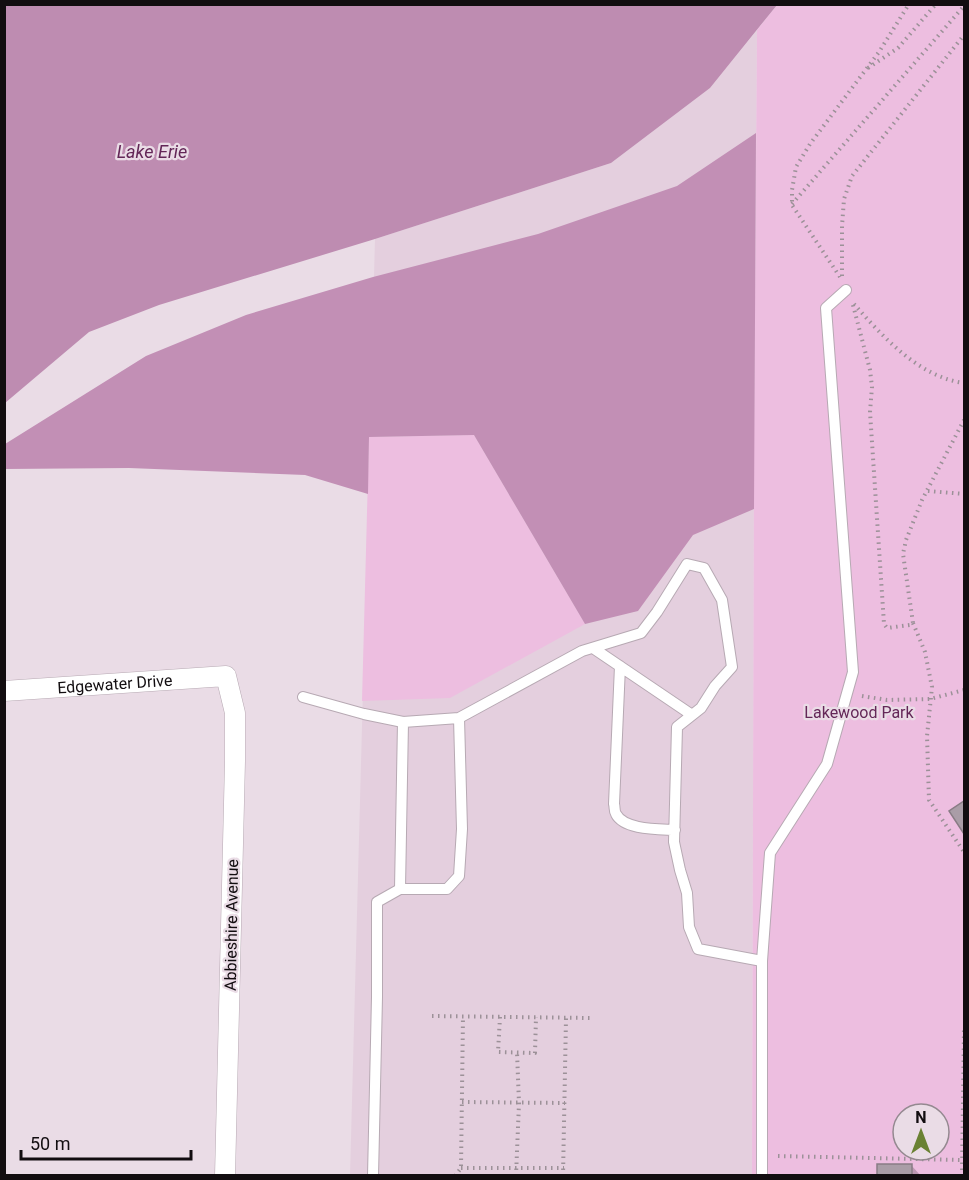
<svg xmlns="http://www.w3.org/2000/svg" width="969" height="1180" font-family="Roboto,sans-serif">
<rect width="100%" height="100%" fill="#eadce6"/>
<path fill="#e4cfde" d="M757 30 754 433 752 1175 350 1176 375 239 611 163 710 88Z"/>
<path fill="#edbee0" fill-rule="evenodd" d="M777 5H964V1175L752 1176 754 433 757 30ZM903 1114H939V1150H903Z
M474 435 585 624 450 698 362 701 369 437Z"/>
<path fill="#c28fb5" d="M756 133 754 509 693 535 638 611 585 624 474 435 369 437 368 494 305 475 129 468 5 469V444L146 356 246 315 373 277 538 234 677 186Z"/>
<path fill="#be8cb1" d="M5 4H777V5L710 88 611 163 375 239 159 305 89 332 5 403Z"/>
<path fill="#0003" d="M911 1165 921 1176H878Z"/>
<path fill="#aa9da7" stroke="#897c85" stroke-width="1.5" d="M964 801V834L949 811Z
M877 1164H912V1176H877Z"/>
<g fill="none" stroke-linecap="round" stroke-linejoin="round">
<g stroke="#b7a9b3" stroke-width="12">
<path id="lane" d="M593 648 692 715
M620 666 614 804C615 807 614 811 616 814 624 830 659 829 675 830
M303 697 364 714 403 722
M400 889 403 722 459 718 582 651 641 633 657 612 687 564 704 568 722 600 732 667 715 686 701 708 677 727 674 842 680 870 687 893 689 927 698 949 762 961
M373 1176 377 997V902L400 889H447L459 876 462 829 459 718
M762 1176V961L770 853 827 764 853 672 826 308 846 290"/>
</g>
<g stroke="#b7a9b3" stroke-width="21">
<g id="street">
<path id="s1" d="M4 691 226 676 235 713V761L225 1176"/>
</g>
</g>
<path stroke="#9c9198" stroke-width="4" stroke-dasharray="1.5 4.5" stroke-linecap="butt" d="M868 68 898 48 936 4
M792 204 964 6
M842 276V226L844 199 852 176 964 35
M840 277 792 205V190L796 167 810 144 879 52 909 4
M854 304C883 337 919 377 964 383
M853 305 870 370 872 387 870 412 884 624 887 628 910 625 913 623 903 554 906 540 922 500 964 420
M928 491 964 494
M913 623 925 652 932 687 927 736 929 800 964 852
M862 696 887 700 930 699 964 690
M432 1016 590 1018
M500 1017 498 1052 535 1053 536 1017
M462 1102 565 1103
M778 1156 962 1160
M461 1168H564
M455 1176 461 1168 463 1016
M516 1176 519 1103 517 1052
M563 1176 566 1018
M962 1176 964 1027"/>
<use href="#lane" stroke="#fff" stroke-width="10"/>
<use href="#street" stroke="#fff" stroke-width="20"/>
</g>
<g text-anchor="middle" stroke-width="4.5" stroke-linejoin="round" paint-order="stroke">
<g font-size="16" fill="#120d10" stroke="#eadce6">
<text dy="6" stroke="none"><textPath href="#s1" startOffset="111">Edgewater Drive</textPath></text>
<text transform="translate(231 925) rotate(-89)" y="6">Abbieshire Avenue</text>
</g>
<g font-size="16" fill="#642758" stroke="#eadce6">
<text x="859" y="718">Lakewood Park</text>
</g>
<g font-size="18" font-style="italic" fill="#632657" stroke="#eadce6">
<text x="152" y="158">Lake Erie</text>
</g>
</g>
<rect width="969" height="1180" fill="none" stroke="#120d10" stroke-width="12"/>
<g transform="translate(921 1132)"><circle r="28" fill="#eadce6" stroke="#948990" stroke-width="1.5"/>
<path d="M0-4.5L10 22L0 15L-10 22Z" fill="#6a8133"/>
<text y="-9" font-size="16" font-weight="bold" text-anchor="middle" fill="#120d10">N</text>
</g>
<path d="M21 1150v9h170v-9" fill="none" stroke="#120d10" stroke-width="3"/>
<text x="30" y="1150" font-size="18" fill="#120d10" stroke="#eadce6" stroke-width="4.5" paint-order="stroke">50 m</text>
</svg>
